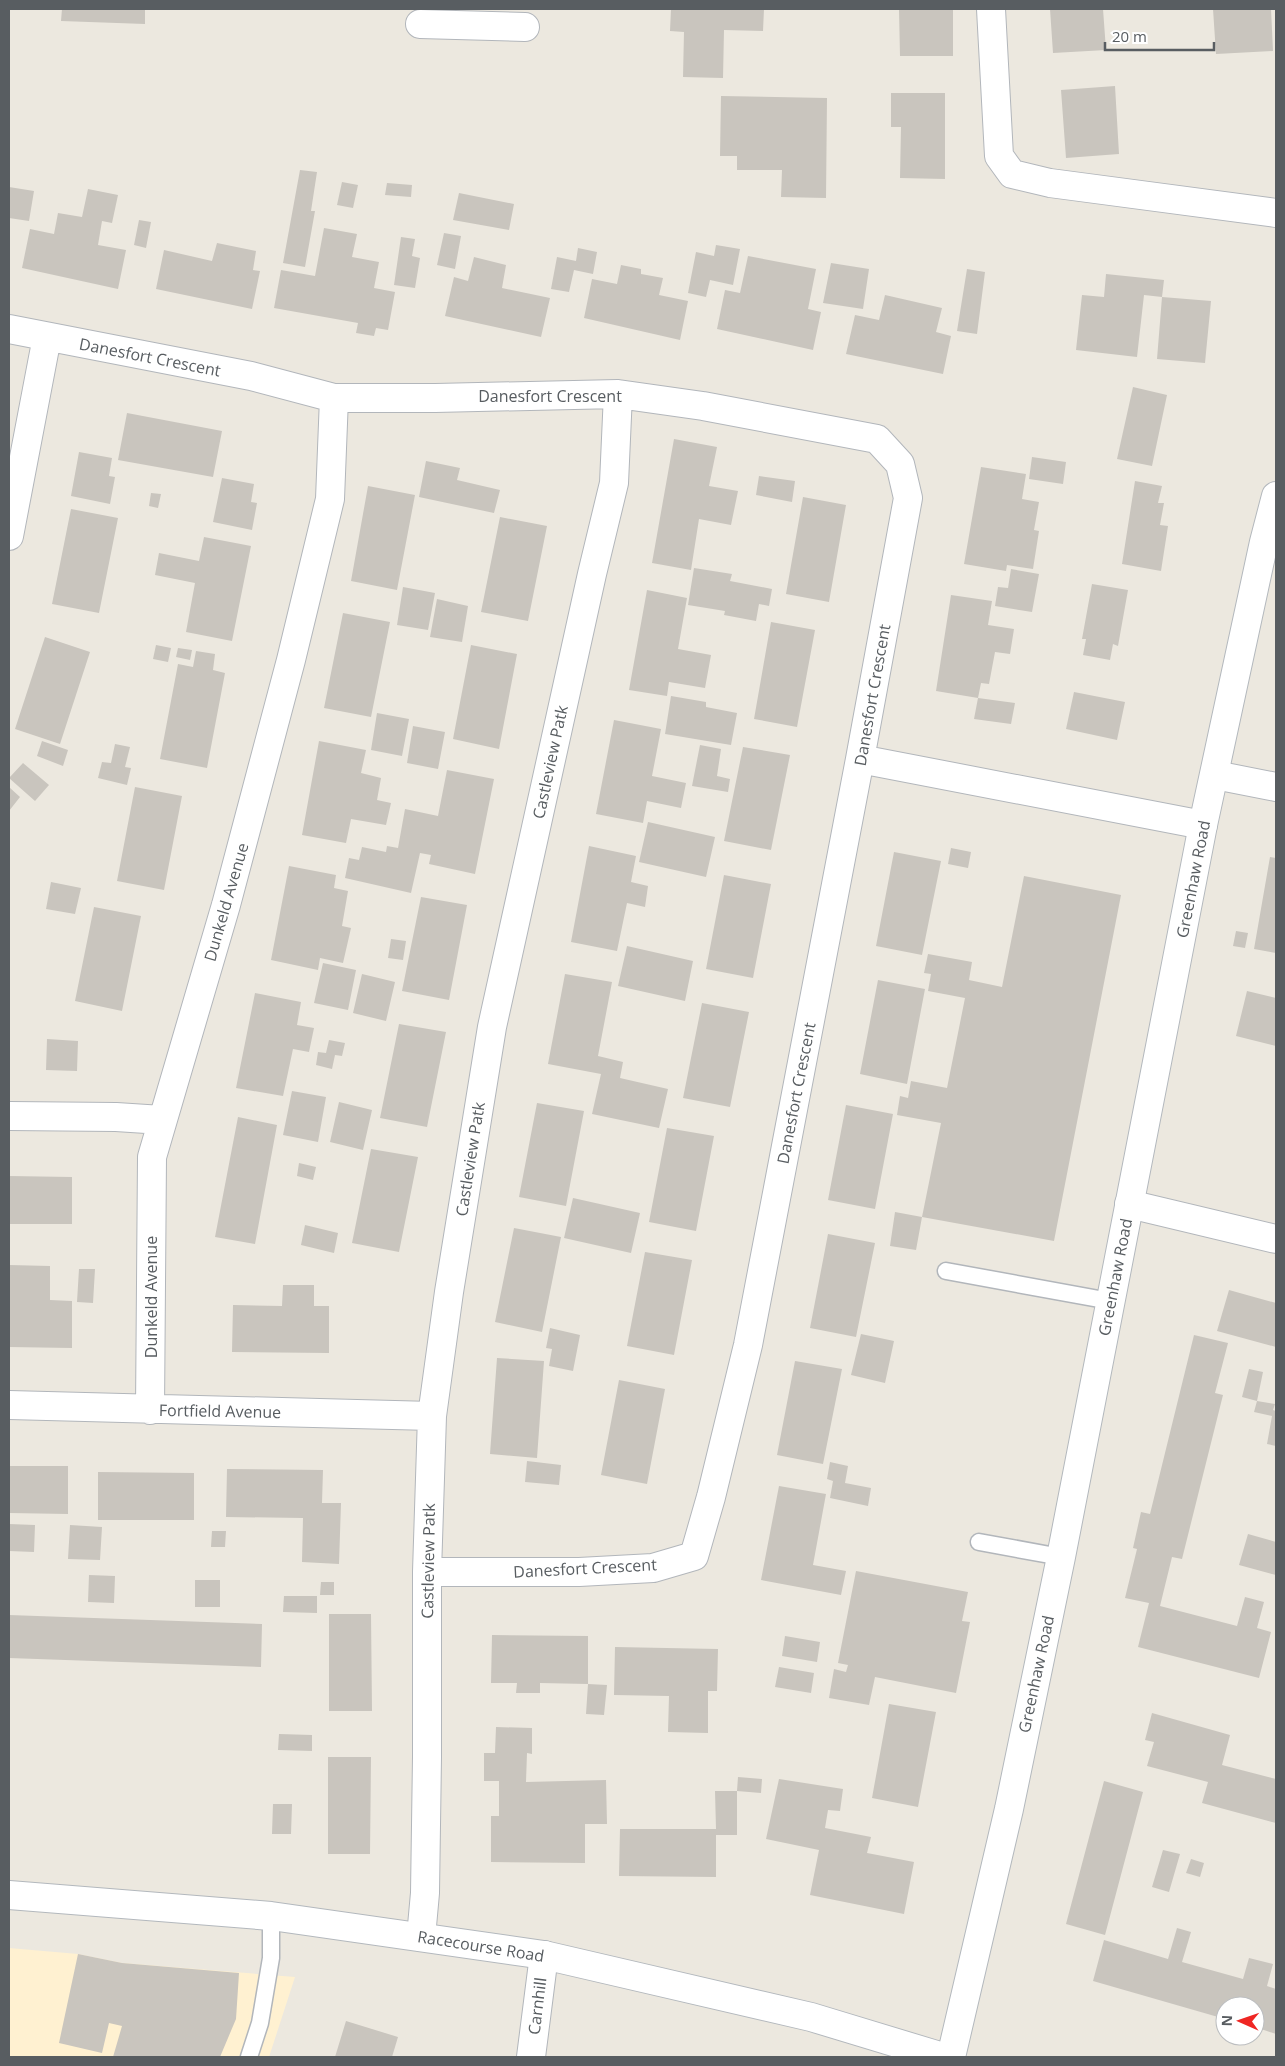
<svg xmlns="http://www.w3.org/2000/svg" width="1285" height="2066" font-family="'Open Sans',sans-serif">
<rect width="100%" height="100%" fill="#ece8df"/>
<path fill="#fff1d1" d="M9 1948 78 1954 122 1963 295 1977 269 2057H9Z"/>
<path fill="#c9c5be" d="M62 9H145V24L61 21Z
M671 9H764L763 31 724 30 723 78 683 77 684 32 670 31Z
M899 9H953V56H900Z
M1050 9H1103L1106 50 1053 53Z
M1213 9H1271L1273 51 1216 54Z
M1115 86 1119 154 1066 158 1061 90Z
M891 93H945V179L900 178 901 127H891Z
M721 96 827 98 826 198 781 197 782 170H737V156H720Z
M300 170 317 172 311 211H315L305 267 283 263Z
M342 182 358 185 353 208 337 205Z
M387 183 412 185 411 197 385 195Z
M9 187 34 191 29 221 9 218Z
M88 189 118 195 112 223 102 221 98 245 126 250 118 289 22 268 30 229 54 234 58 213 82 217Z
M459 193 514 204 509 230 453 220Z
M139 220 151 222 146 248 134 245Z
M324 228 357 234 352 257 379 262 374 288 395 292 388 330 376 328 374 336 356 333 358 323 274 308 281 270 315 276Z
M444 233 461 236 455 269 437 265Z
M401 237 415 239 412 256 420 258 415 288 394 285Z
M217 243 256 251 253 270 260 271 252 309 156 289 164 250 212 261Z
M716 245 740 249 733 285 710 280 706 297 688 293 696 252 714 256Z
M578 248 597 252 593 274 574 270 569 292 551 289 557 257 576 261Z
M748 256 816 269 808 309 821 312 813 350 717 329 725 290 740 293Z
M474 257 506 265 502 288 550 298 541 337 445 316 454 277 468 281Z
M831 263 869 269 863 309 823 303Z
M621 265 641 269V274L663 278 659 295 688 301 680 340 584 318 592 279 617 284Z
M967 269 985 272 977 334 957 331Z
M1106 274 1164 280 1162 297 1144 295 1137 357 1076 350 1082 295 1104 297Z
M885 295 942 308 936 332 951 336 943 374 846 354 855 315 879 320Z
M1162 297 1211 301 1205 363 1157 359Z
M1133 387 1167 395 1152 466 1117 459Z
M127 413 222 431 213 477 118 460Z
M674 439 717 447 709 486 738 491 731 525 699 519 691 570 652 563Z
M79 452 112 458 109 476 115 477 110 504 71 496Z
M1032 457 1066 462 1063 484 1029 479Z
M426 461 460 468 457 480 500 490 494 513 419 497Z
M981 467 1026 474 1022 499 1039 502 1034 530 1039 531 1033 569 1007 565 1006 571 964 564Z
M759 476 795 481 792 502 756 495Z
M222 478 254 484 251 502 257 503 252 530 213 522Z
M1135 481 1162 486 1158 503H1164L1160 525 1168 526 1161 571 1122 564Z
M368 486 415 495 397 590 351 581Z
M151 493 161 494 158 508 149 506Z
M803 497 846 505 829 602 786 594Z
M71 509 118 518 99 613 52 604Z
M500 517 547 526 528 621 481 612Z
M204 537 251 546 232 641 186 632 195 583 155 575 159 553 199 561Z
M694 568 732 574 730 581 772 589 769 606 759 604 756 621 724 615 725 611 688 605Z
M1011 569 1039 574 1032 612 995 606 998 587 1008 588Z
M1092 584 1128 590 1118 646 1113 644 1110 660 1083 655 1086 639H1082Z
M403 587 435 593 428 630 397 625Z
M647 590 687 598 678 649 711 655 705 688 669 682 667 696 629 690Z
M951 595 992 601 988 625 1014 629 1010 654 995 652 989 684 981 683 978 698 1015 703 1011 724 974 719 978 698 936 691Z
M437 599 468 606 462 642 430 637Z
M343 613 390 622 371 717 324 708Z
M771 622 815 630 797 727 754 719Z
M45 637 90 652 60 744 15 729Z
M156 645 171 648 168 662 153 659Z
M471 645 517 654 499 749 453 739Z
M178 648 192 650 190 660 176 657Z
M196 651 215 654 213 670 225 673 207 768 160 759 178 664 193 667Z
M1074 692 1125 702 1117 740 1066 729Z
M671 696 706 702V707L737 713 731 745 665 734Z
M377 713 409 719 402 756 371 750Z
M614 720 661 729 652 776 686 783 681 808 647 801 643 823 596 814Z
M413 726 445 732 438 769 407 763Z
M42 741 68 750 63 766 37 756Z
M319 741 366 750 361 773 381 778 377 800 391 803 386 825 351 819 346 843 302 835Z
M115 744 130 747 125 767 131 768 127 785 98 778 102 762 111 763Z
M700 745 721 749 717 776 730 779 728 792 692 786Z
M743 747 790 755 771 850 724 841Z
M23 763 49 785 35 801 9 778Z
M447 770 494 779 475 874 429 864 431 855 420 853 411 893 345 878 349 858 359 860 362 847 386 852 387 846 398 848 405 809 438 816Z
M9 787 20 797 9 811Z
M135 787 182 796 164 890 117 881Z
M648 822 715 837 706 877 639 862Z
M589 846 636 856 631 882 648 886 645 907 627 903 617 951 571 942Z
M951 848 971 852 968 868 948 864Z
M894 852 941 861 922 955 876 946Z
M1270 857 1276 858V953L1254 949Z
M289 866 336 875 334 888 348 891 342 926 351 928 343 963 320 958 318 970 271 960Z
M724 875 771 884 753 978 706 969Z
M1024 876 1121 895 1054 1241 922 1217 941 1123 897 1115 900 1096 908 1098 911 1081 947 1088 965 998 928 991 931 974 924 973 928 954 972 962 969 980 1002 987Z
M51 882 81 888 75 914 46 909Z
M421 897 467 905 449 1000 402 991Z
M94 907 141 916 122 1011 75 1001Z
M1236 931 1248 933 1245 948 1233 946Z
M391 939 406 941 403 960 388 958Z
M627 946 693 961 685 1001 618 986Z
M323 963 356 970 348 1010 314 1003Z
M362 974 395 982 386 1021 353 1013Z
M565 974 612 982 598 1056 623 1062 620 1078 668 1089 659 1128 592 1114 601 1074 548 1064Z
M878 980 925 989 907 1084 860 1074Z
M1247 991 1276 998V1046L1236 1036Z
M255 993 301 1002 297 1025 314 1028 309 1052 293 1049 283 1096 236 1088Z
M702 1003 749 1012 730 1107 683 1098Z
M399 1024 446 1032 427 1127 380 1118Z
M47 1039 78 1041 77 1071 46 1070Z
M329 1040 345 1043 342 1056 335 1055 332 1069 316 1065 318 1052 326 1053Z
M292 1091 326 1097 318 1142 283 1135Z
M339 1102 372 1110 363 1150 330 1142Z
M537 1103 584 1111 566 1206 519 1197Z
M846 1105 893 1114 875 1209 828 1200Z
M238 1117 277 1125 255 1244 215 1237Z
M667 1128 714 1136 696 1231 649 1222Z
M371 1149 418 1157 399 1252 352 1243Z
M299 1163 316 1167 313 1180 297 1176Z
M9 1176 72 1177V1224H9Z
M573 1198 640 1213 631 1253 564 1238Z
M895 1212 922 1217 916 1250 890 1246Z
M305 1225 338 1233 334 1253 301 1245Z
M514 1228 561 1237 542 1332 495 1322Z
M828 1234 875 1243 856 1337 810 1328Z
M645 1252 692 1260 674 1355 627 1346Z
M9 1265 50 1266V1300L72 1301V1348L9 1347Z
M79 1269H95L93 1303 77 1302Z
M283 1285H314V1306H329V1353L232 1352 233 1305 282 1306Z
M1229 1290 1276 1303V1347L1217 1331Z
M550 1328 580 1335 573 1371 549 1366 552 1349 546 1348Z
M861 1334 894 1341 885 1383 851 1375Z
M1194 1335 1228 1343 1215 1393 1223 1395 1182 1559 1172 1557 1160 1606 1237 1626 1245 1597 1264 1602 1257 1628 1271 1632 1259 1678 1138 1647 1149 1603 1125 1598 1137 1549 1133 1548 1141 1512 1150 1514Z
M497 1358 544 1361 537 1458 490 1454Z
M795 1361 842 1369 823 1464 777 1455Z
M1249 1369 1263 1372 1257 1401 1242 1397Z
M619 1380 665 1389 647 1484 601 1475Z
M1257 1401 1275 1404 1273 1410 1276 1411V1446L1267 1444 1272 1416 1254 1412Z
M527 1461 561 1465 559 1485 525 1482Z
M830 1462 848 1466 845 1483 871 1488 868 1506 830 1498 833 1481 827 1479Z
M9 1466H68V1514L9 1513Z
M227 1469 323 1470 322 1503H341L339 1564 302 1562 303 1518 226 1517Z
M98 1472 194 1473V1520H98Z
M779 1486 826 1494 813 1565 846 1571 841 1595 761 1580Z
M9 1524 35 1525 34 1552 9 1551Z
M70 1525 102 1527 100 1560 68 1559Z
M212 1531H226L225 1547H211Z
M1248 1534 1276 1542V1575L1239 1565Z
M856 1571 968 1592 962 1621 970 1622 956 1693 875 1677 869 1705 829 1698 834 1669 846 1672 848 1665 838 1663Z
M89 1575 115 1576 114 1603 88 1602Z
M195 1580H220V1607H195Z
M321 1582H334V1595H320Z
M284 1596H317V1613L283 1612Z
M329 1614H371L372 1711H329Z
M9 1615 262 1624 261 1667 9 1658Z
M492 1635 588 1636V1684L607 1685 604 1715 586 1714 588 1684 540 1683V1693H516L517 1683H491Z
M785 1636 820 1642 817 1662 782 1656Z
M615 1647 718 1649 717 1691H708V1733L668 1732 669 1696 614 1695Z
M779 1667 814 1673 811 1693 775 1687Z
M889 1704 936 1712 918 1807 872 1798Z
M1152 1713 1230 1735 1222 1765 1276 1779V1823L1202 1803 1208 1782 1147 1766 1154 1742 1145 1740Z
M496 1727 532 1728V1754L527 1753 526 1782 606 1780 607 1824H585V1863L491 1862V1816H499V1781H484V1753H495Z
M279 1734 312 1735V1751L278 1750Z
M328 1757H371L370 1854H328Z
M738 1777 762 1779 761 1793 737 1791Z
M779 1779 843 1789 840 1811 828 1810 825 1828 871 1837 867 1853 914 1862 904 1914 810 1895 819 1850 766 1839Z
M1104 1781 1143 1792 1105 1935 1066 1924Z
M715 1791H737V1835H716V1877L619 1876 620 1829H716Z
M273 1804H292L291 1834H272Z
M1163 1850 1180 1854 1169 1892 1152 1887Z
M1191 1859 1204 1863 1200 1877 1186 1873Z
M1177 1928 1191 1932 1182 1962 1243 1979 1249 1958 1273 1964 1267 1986 1276 1989V2034L1255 2027V2006H1225V2019L1093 1981 1104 1940 1168 1959Z
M78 1954 122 1963 239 1973 236 2019 220 2057H113L122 2026 109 2023 102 2053 59 2043Z
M346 2021 398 2037 392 2057H335Z"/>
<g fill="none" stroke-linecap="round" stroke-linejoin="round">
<g stroke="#b2b6bb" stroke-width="19">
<path id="lane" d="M946 1271 1110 1301
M979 1542 1061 1557
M249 2057 260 2023 271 1958V1916"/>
</g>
<g stroke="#b2b6bb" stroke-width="30">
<path id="street" d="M991 9 999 156 1012 174 1050 183 1276 213
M420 24 525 27
M9 329 251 376 334 398H435L618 394 703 406 877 439 900 464 908 498 860 759 748 1345 711 1497 694 1556 653 1568 579 1572H427
M9 536 47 337
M860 759 1203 825
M1215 775 1276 787
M9 1116 116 1117 162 1120
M1129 1204 1276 1239
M9 1405 432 1416
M150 1410 152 1157 226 905 291 660 330 499 334 398
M421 1937 425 1893 427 1757V1572L432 1416 449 1292 492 1027 592 574 614 483 618 394
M531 2057 544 1955"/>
</g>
<g stroke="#b3b8bd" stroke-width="30">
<path id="secondary" d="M9 1895 271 1916 544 1955 811 2017 943 2057
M951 2057 1009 1809 1061 1557 1203 825 1264 542 1276 496"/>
</g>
<use href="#lane" stroke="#fff" stroke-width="16"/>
<use href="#street" stroke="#fff" stroke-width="28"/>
<use href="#secondary" stroke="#fff" stroke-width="28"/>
</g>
<g text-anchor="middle" stroke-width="5" stroke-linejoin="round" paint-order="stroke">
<g font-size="16" fill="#585d61" stroke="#fff">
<text transform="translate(150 357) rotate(11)" y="6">Danesfort Crescent</text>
<text x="550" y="402">Danesfort Crescent</text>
<text transform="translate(872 695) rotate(-80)" y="6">Danesfort Crescent</text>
<text transform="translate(550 762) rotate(-78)" y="6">Castleview Patk</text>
<text transform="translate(1193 879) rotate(-79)" y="6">Greenhaw Road</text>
<text transform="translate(226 902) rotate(-74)" y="6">Dunkeld Avenue</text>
<text transform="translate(796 1093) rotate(-79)" y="6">Danesfort Crescent</text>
<text transform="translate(470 1159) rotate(-81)" y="6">Castleview Patk</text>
<text transform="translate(1115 1277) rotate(-79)" y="6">Greenhaw Road</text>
<text transform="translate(151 1297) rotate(-90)" y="6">Dunkeld Avenue</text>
<text transform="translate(220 1411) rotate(1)" y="6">Fortfield Avenue</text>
<text transform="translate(428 1561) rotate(-89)" y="6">Castleview Patk</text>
<text transform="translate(585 1568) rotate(-3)" y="6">Danesfort Crescent</text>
<text transform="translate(1036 1674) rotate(-78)" y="6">Greenhaw Road</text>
<text transform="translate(481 1946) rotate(9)" y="6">Racecourse Road</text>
<text transform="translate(537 2006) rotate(-83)" y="6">Carnhill</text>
</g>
</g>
<rect width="1285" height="2066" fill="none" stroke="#585d61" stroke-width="20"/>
<g transform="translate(1240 2021) rotate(272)"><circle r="24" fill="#ffffff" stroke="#bcbec0"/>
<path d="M0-4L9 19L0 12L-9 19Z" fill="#ef2623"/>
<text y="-8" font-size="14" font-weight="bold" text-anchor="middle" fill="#585d61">N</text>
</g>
<path d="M1105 42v8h109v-8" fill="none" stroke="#585d61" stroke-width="2.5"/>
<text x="1112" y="42" font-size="15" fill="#585d61" stroke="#ffffff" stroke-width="4" paint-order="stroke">20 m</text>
</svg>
